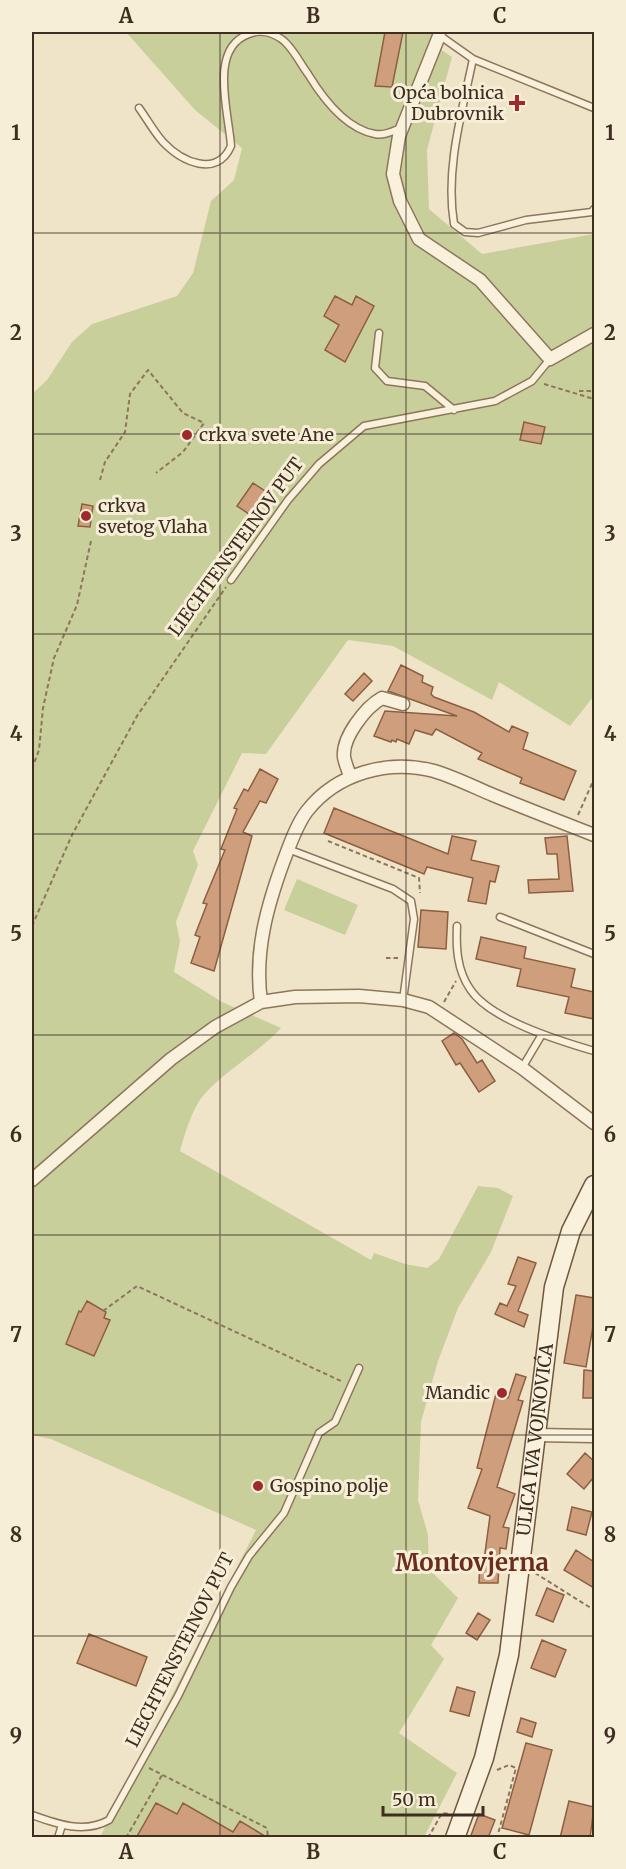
<svg xmlns="http://www.w3.org/2000/svg" width="626" height="1869" font-family="Merriweather,serif">
<rect width="100%" height="100%" fill="#f0e4c8"/>
<path fill="#c9cf9b" d="M126 32H436L433 44 452 57 427 150 429 209 482 254 594 234V696L570 726 499 682 492 700 393 646 348 640 266 754 242 753 193 851 198 865 176 922 180 941 174 972 222 1002 281 1028C258 1054 215 1076 198 1103 190 1116 184 1136 180 1151L371 1260 374 1253 405 1264 427 1268 439 1259 478 1186 498 1188 513 1196 491 1252 458 1308 438 1361 421 1422 418 1500 428 1535 429 1569 458 1598 431 1645 444 1659 399 1733 457 1773 424 1837H100L256 1530 51 1439 32 1435V394L47 380 72 342 92 324 177 296 193 273 211 201 234 180 242 148 195 110Z
M297 879 358 905 345 935 284 910Z"/>
<path fill="#cf9f7d" stroke="#8d5f41" stroke-width="1.5" d="M385 32H403L392 87 375 86Z
M335 296 352 305 356 296 374 306 345 362 325 350 339 325 324 316Z
M524 422 545 427 541 444 520 440Z
M253 483 268 493 252 516 237 506Z
M82 504 93 506 90 527 78 526Z
M401 665 423 676 422 682 433 687 431 694 434 697 474 712 509 732 512 726 528 733 523 749 576 771 564 800 520 783 522 778 478 759 482 753 436 729 432 735 415 730 409 744 397 739 396 742 392 740 391 742 374 736 385 711 457 716 388 691Z
M364 673 372 681 353 701 345 694Z
M260 769 278 779 266 803 260 801 243 832 252 836 214 971 191 963 200 937 195 935 207 904 203 903 225 850 221 849 237 809 234 808 244 789 248 791Z
M334 808 448 854 452 836 476 841 471 860 499 866 495 882 490 881 486 904 468 901 473 878 427 867 424 874 324 833Z
M567 836 573 891 529 893 528 880 559 879 557 854H547L545 838Z
M421 910 448 912 446 949 418 947Z
M481 937 526 947 524 958 575 969 571 987 594 992V1019L565 1013 569 997 517 986 521 969 476 959Z
M454 1033 462 1039 477 1063 482 1060 495 1081 479 1092 460 1063 456 1065 442 1041Z
M518 1257 536 1263 518 1311 528 1315 524 1327 495 1314 500 1303 507 1306 516 1286 508 1284Z
M576 1295 594 1298V1321L586 1367 564 1363Z
M87 1301 106 1312 104 1318 110 1320 94 1356 66 1344 79 1311 81 1312Z
M584 1370 594 1371V1398H583Z
M516 1374 526 1377 518 1400 523 1401 497 1487 515 1494 503 1527 509 1528 506 1549 500 1548 498 1583H479L480 1560H484L490 1516 468 1508 482 1469 477 1468 496 1394 508 1398Z
M585 1453 594 1461V1477L584 1489 567 1474Z
M572 1507 592 1512 586 1535 567 1530Z
M576 1550 594 1562V1588L564 1570Z
M547 1588 564 1595 553 1622 536 1615Z
M478 1613 490 1620 477 1640 466 1633Z
M89 1634 147 1657 136 1686 77 1663Z
M542 1640 566 1650 555 1677 531 1668Z
M457 1687 475 1692 469 1716 450 1711Z
M521 1718 536 1723 532 1737 517 1732Z
M526 1743 552 1750 529 1835 502 1828Z
M569 1801 594 1807 590 1838H560Z
M156 1803 177 1814 183 1803 233 1832 240 1821 268 1838H136Z
M479 1814 495 1820 488 1838H470Z"/>
<g fill="none" stroke-linecap="round" stroke-linejoin="round">
<g stroke="#8d765c" stroke-width="9">
<path id="service" d="M439 35 473 59 594 108
M473 59C462 112 445 169 454 224L465 232 478 233 526 220 592 212 594 209
M139 108C147 119 154 132 163 142 182 162 217 178 231 146 229 113 208 48 249 34 261 29 274 33 284 41 294 50 300 63 308 74 322 97 346 129 375 134 384 136 393 131 401 128
M379 333 375 368 387 381 425 386 454 410
M231 580 288 500 319 464 364 426 495 401 532 381 550 359
M288 849 393 889 411 901 414 919 403 1000
M500 917 594 954
M457 926C456 948 457 970 470 989 490 1020 560 1041 594 1051
M522 1068 541 1036
M32 1815C57 1824 84 1834 109 1820L178 1696 231 1587 249 1556 284 1513 319 1433 335 1422 359 1368
M58 1838 62 1825"/>
</g>
<g stroke="#8d765c" stroke-width="15">
<path id="minor" d="M439 36 399 136 393 174 400 201 419 239 480 280 550 359 594 334
M350 776C348 770 345 763 344 757 342 737 366 707 382 698L403 704
M261 1002C254 952 267 906 284 860 290 844 297 824 307 811 337 773 388 759 434 771 454 777 474 787 493 795 527 809 561 822 594 835
M32 1180 171 1059 215 1027 261 1002 295 997 359 996 403 1000 429 1007 522 1068 594 1123
M535 1435 594 1436"/>
</g>
<g stroke="#6f573f" stroke-width="21">
<g id="secondary">
<path id="s1" d="M455 1838 484 1758 509 1655 554 1287 571 1231 594 1185"/>
</g>
</g>
<path stroke="#8d765c" stroke-width="2" stroke-dasharray="4.5 3" stroke-linecap="butt" d="M544 384 594 399
M579 391H594
M100 480 105 462 125 432 130 394 148 370 183 413 204 423 183 452 156 473
M32 769 39 750 43 708 54 658 77 605 91 541
M578 815 594 779
M328 841 419 878 420 893
M32 926 72 835 137 716 226 587
M386 958H400
M444 1002 456 981
M103 1311 137 1286 343 1382
M535 1573 594 1610
M149 1768 267 1828 268 1838
M497 1770 509 1765 516 1768 497 1838
M126 1838 162 1775
M428 1838 442 1813 449 1814"/>
<use href="#service" stroke="#faf1dc" stroke-width="6"/>
<use href="#minor" stroke="#faf1dc" stroke-width="12"/>
<use href="#secondary" stroke="#faf1dc" stroke-width="18"/>
</g>
<path fill="none" stroke="#3d2e20" stroke-width="1.5" stroke-opacity="0.55" d="M220 32V1838M406 32V1838M32 233H594M32 434H594M32 634H594M32 834H594M32 1035H594M32 1235H594M32 1435H594M32 1636H594"/>
<g fill="#9e2a2b" stroke="#f7eed8" stroke-width="2">
<path d="M514 94h6v6h6v6h-6v6h-6v-6h-6v-6h6z"/>
<circle cx="187" cy="435" r="6"/>
<circle cx="86" cy="516" r="6"/>
<circle cx="502" cy="1393" r="6"/>
<circle cx="258" cy="1486" r="6"/>
</g>
<g text-anchor="middle" stroke-width="6" stroke-linejoin="round" paint-order="stroke">
<g font-size="18" fill="#3d2e20" stroke="#f7eed8" text-anchor="start">
<text x="504" y="99" text-anchor="end">Opća bolnica<tspan x="504" dy="21">Dubrovnik</tspan></text>
<text x="199" y="441">crkva svete Ane</text>
<text x="98" y="512">crkva<tspan x="98" dy="21">svetog Vlaha</tspan></text>
<text x="490" y="1399" text-anchor="end">Mandic</text>
<text x="270" y="1492">Gospino polje</text>
</g>
<g font-size="18" fill="#3d2e20" stroke="#f7eed8">
<text transform="translate(236 547) rotate(-54)" y="6">LIECHTENSTEINOV PUT</text>
<text dy="6" stroke="none"><textPath href="#s1" startOffset="408">ULICA IVA VOJNOVIĆA</textPath></text>
<text transform="translate(180 1650) rotate(-63)" y="6">LIECHTENSTEINOV PUT</text>
</g>
<g font-size="24" font-weight="bold" fill="#6b2e1e" stroke="#f7eed8">
<text x="472" y="1571">Montovjerna</text>
</g>
</g>
<rect width="626" height="1869" fill="none" stroke="#f7eed8" stroke-width="66"/>
<path d="M383 1806v9h100v-9" fill="none" stroke="#3d2e20" stroke-width="3"/>
<text x="392" y="1806" font-size="18" fill="#3d2e20" stroke="#f7eed8" stroke-width="4.5" paint-order="stroke">50 m</text>
<rect x="33" y="33" width="560" height="1803" fill="none" stroke="#3d2e20" stroke-width="2"/>
<g font-size="20" text-anchor="middle" font-weight="bold" fill="#3d2e20">
<text x="126" y="23">A</text>
<text x="313" y="23">B</text>
<text x="500" y="23">C</text>
<text x="16" y="140">1</text>
<text x="610" y="140">1</text>
<text x="16" y="340">2</text>
<text x="610" y="340">2</text>
<text x="16" y="541">3</text>
<text x="610" y="541">3</text>
<text x="16" y="741">4</text>
<text x="610" y="741">4</text>
<text x="16" y="941">5</text>
<text x="610" y="941">5</text>
<text x="16" y="1142">6</text>
<text x="610" y="1142">6</text>
<text x="16" y="1342">7</text>
<text x="610" y="1342">7</text>
<text x="16" y="1542">8</text>
<text x="610" y="1542">8</text>
<text x="16" y="1743">9</text>
<text x="610" y="1743">9</text>
<text x="126" y="1859">A</text>
<text x="313" y="1859">B</text>
<text x="500" y="1859">C</text>
</g>
</svg>
